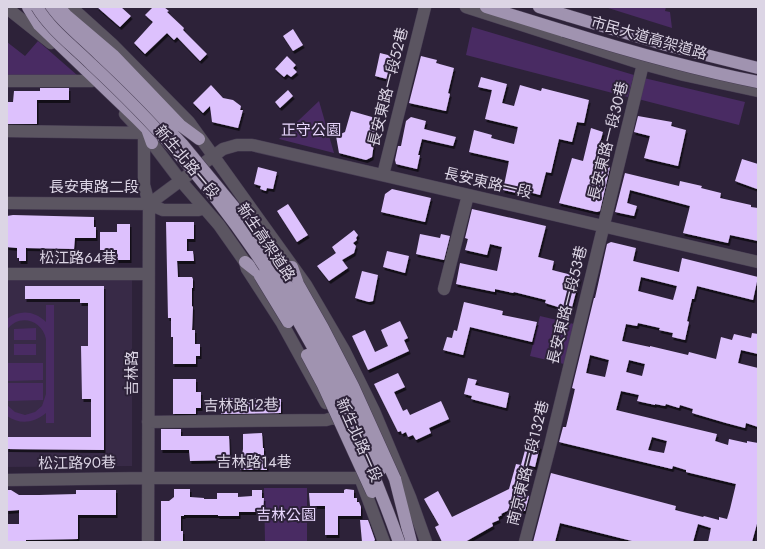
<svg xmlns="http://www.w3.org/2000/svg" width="765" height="549" font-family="Jost,'Noto Sans TC',sans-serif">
<defs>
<filter id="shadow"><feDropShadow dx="1.5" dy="3" stdDeviation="0" flood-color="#0009"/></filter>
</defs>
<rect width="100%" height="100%" fill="#2d2239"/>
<path fill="#382a47" d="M132 278V466L7 467V279Z"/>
<path fill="#492b63" d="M605 7H666L665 11 670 12 672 28Z
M472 27 634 75 628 97 466 55Z
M38 41 77 75H8L7 42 25 56Z
M644 78 745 102 739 125 638 99Z
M319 101 334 153 279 139Z
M46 305H54V423H46V413C34 423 20 425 7 416V405L15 412 25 415 35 412 42 406 46 394V339C42 320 19 313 7 330V319C20 309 35 311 46 322Z
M540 316 574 324 564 364 530 356Z
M36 328V340H14V329Z
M14 344H36V355H14Z
M8 363H43V380L8 381Z
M8 383H43V400L8 401Z
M264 488H307V542H265Z"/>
<path fill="#ddc1fd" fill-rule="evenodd" filter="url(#shadow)" d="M97 7H121L131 16 120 27Z
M153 7H164L169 11 167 12 184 28 183 30 207 54 200 61 177 37 174 40 167 33 145 54 134 43 153 22 145 15Z
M293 29 303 45 293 51 283 36Z
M380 53 392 56 387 79 375 76Z
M287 56 296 65 293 68 297 72 291 77 287 74 284 77 275 69Z
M421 56 437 60 436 63 454 68 448 93 450 94 446 111 409 103Z
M481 77 507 84 502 103 514 106 520 85 541 91 542 88 589 100 584 123 577 122 572 142 559 139 551 173 546 172 540 195 518 189 517 193 503 190 509 161 469 152 474 130 492 135 491 138 514 144 518 127 485 119 492 90 478 87Z
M211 85 223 98 233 100 241 106 240 110H243L238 128 212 122 210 106 203 113 193 103Z
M40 88H69V100H37V124H7V106L8 102H13L14 91H40Z
M288 90 293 96 280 108 275 102Z
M351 111 372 117 377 123 372 157 366 160 339 153 336 136 345 132Z
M638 116 672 122 671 126 686 130 678 166 644 158 650 136 634 132Z
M411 117 426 121 424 129 456 137 453 146 422 139 418 155H420L417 169 396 164 395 160 398 146H401L406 121Z
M591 128 603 132 594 164 610 167 600 211 597 212 559 203 572 158 583 161Z
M742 159 758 164V185L757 189 735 181Z
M258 167 277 172 273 189 267 188 266 191 260 189 261 186 254 184Z
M625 173 679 186 680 181 702 186 701 188 721 193 720 198 751 205V207L758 208V241L730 235 728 243 683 233 690 206 630 190 627 203 637 206 634 216 615 212Z
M392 189 431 198 425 222 381 212 385 194Z
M288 204 308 235 297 242 277 211Z
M472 209 546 226 538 257 554 261 552 270 580 277 571 311 545 303 546 300 514 292 513 293 495 289V292L456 284 460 263 497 271 502 247 490 244 487 255 465 250 468 239 465 238Z
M13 215 94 217V227H96V238H75L74 249 26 248V261H19V258H17V248L7 247V216Z
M166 222H194V239H187V251H193L194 261H177L178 277H192L193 279V288H192V306L193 307 192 330H195V344H200V356H196V364H173V337H171V318H168Z
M117 224H130V260H117V250H100V232H117Z
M354 230 358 235 356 238 357 240 353 243 356 246 354 253 342 260 348 268 329 281 317 266 336 253 332 247Z
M420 234 440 238 441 234 450 236 444 260 416 254Z
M611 242 636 248 633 261 679 272 682 258 758 277 753 300 697 286 694 299H692L687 321 689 322 685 340 672 337 673 333 659 330 660 328 638 323 637 326 626 324 622 341 650 347V346L688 355 689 352 716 359 721 337 732 340 734 334 751 338 752 333 758 334V354L741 350 738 363 758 368V427L746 423 745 428 726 423 692 413 693 409 680 405 679 408 666 404 665 406 655 404V405L637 401 639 395 621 391 616 410 717 434 715 441 728 445 729 439 747 443V441L758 443V520L752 542H708L711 528 698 524 693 542H636L560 523 555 542H533L551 473 676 506 675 510 703 517 704 516 719 520V517L727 519 730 509 736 484 686 472V470L673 466 672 469 559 442 563 427H566L575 389 572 388 594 298H595L607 244ZM641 277 677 286 673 300 638 291ZM590 355 609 360 605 377 586 373ZM629 360 645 364 642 376 626 372ZM652 437 667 441 664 453 648 450Z
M387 251 409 256 405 273 383 267Z
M362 271 378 275 373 301 369 302 355 298Z
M25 286H104V450L7 449V437H91V399H82L81 346H88V303H80V299H25Z
M464 302 503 311 502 315 537 322 532 342 470 327 463 355 443 350 447 337 452 338 454 330 457 331Z
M400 321 408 338 404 340 409 351 368 370 352 336 365 330 375 352 388 346 381 330Z
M398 373 405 387 394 392 403 411 407 409 410 415 441 401 449 419 429 428 431 433 416 440 413 435 408 437 406 432 402 434 401 431 398 432 374 384Z
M468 378 477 380 475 385 509 393 506 408 471 399 472 396 464 394Z
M173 379H196V392H201V408H196V414H173Z
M221 398 281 399V413L221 414Z
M161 429H181V436H229L230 460 190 461 189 450H161Z
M262 433 263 448H264V455H267V470H240V455H242L243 449V434Z
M527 443 540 446 535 467 528 465 520 494 529 496 525 511 511 509 501 514 502 515 498 517 499 520 492 523 493 526 465 542H442L435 527 439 525 424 499 438 491 452 517 509 489 516 464 521 465Z
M174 489H190V497L204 498V499H217V493H238V497L252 496V490H262V498H264L263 512H239V516H218V515H184V516H181V531H183V542H161V501H169L174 497Z
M346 489 354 490V498H357V502H359L361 507V516H338V535H325V506H310L309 493H344V490Z
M7 490H11L19 495H39L76 494V490H116V515H78V539L26 540V542H7V524H19V510L7 511Z
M360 520H368L375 540 373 542H362Z"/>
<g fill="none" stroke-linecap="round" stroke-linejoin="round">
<g stroke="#493f55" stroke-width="13">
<path id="minor" d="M71 7 112 44 189 122 306 285 344 350 374 411 410 497 426 542
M466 7 643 64 684 75 758 91
M7 8 51 43
M7 81H92
M125 114 152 143 180 180 219 225 245 262 247 269 282 323 326 403
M7 131 142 133
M144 136V185L149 204 148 542
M383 175 425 7
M7 203 149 204 223 149 237 145H252L758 262
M149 204 163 210H198L204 208
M7 274H148
M444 289 468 195
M148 422 326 420 333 418 344 422 345 425
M7 480 148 478H360
M361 480 384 542
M525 542 550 446 643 64"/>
</g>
<g stroke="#493f55" stroke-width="13">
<path id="highway" d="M28 7 39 25 137 119 147 129 152 143
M49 7 60 21 124 82 183 145
M59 7 66 15 113 55 180 125 199 139
M486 7 564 31
M539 7 569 16
M245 262 259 273
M292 267 298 284
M395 479 411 542"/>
</g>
<use href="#minor" stroke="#5b5561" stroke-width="12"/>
<use href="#highway" stroke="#a093b0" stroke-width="12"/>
<g stroke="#493f55" stroke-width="13" stroke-linecap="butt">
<path id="highway-bridge" d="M37 7C50 29 73 46 91 64 121 92 149 120 176 151 276 263 349 401 399 542
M569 16 666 45 758 68
M564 31C628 51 692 69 758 82
M183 145 239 213 263 248 300 306 332 363 362 424 380 470
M260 276 288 322
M298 284 323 328 353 386 395 479
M307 355 323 385 372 492"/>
</g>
<use href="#highway-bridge" stroke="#a093b0" stroke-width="12"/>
</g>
<g text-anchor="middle" stroke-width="4" stroke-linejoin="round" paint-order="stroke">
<g font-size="15" fill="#dcd5e5" stroke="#2d2239">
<text transform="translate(649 38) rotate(16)" y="5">市民大道高架道路</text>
<text transform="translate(388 87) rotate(-76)" y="5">長安東路一段52巷</text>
<text transform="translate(608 141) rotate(-76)" y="5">長安東路一段30巷</text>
<text transform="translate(187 162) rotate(50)" y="5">新生北路一段</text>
<text transform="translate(488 183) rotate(13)" y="5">長安東路一段</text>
<text x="94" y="192">長安東路二段</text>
<text transform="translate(266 242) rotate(56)" y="5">新生高架道路</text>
<text x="78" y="263">松江路64巷</text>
<text transform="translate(567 305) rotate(-76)" y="5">長安東路一段53巷</text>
<text transform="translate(132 373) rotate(-90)" y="5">吉林路</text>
<text transform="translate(241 405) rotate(-1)" y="5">吉林路12巷</text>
<text transform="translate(359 440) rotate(66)" y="5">新生北路一段</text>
<text x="254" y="467">吉林路14巷</text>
<text transform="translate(77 463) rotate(-1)" y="5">松江路90巷</text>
<text transform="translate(528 463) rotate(-76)" y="5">南京東路一段132巷</text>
</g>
<g font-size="15" fill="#e8d6fd" stroke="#2d2239">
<text x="311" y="135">正守公園</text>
<text x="286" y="520">吉林公園</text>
</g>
</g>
<rect width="765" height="549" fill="none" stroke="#dcd5e5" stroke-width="16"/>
</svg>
